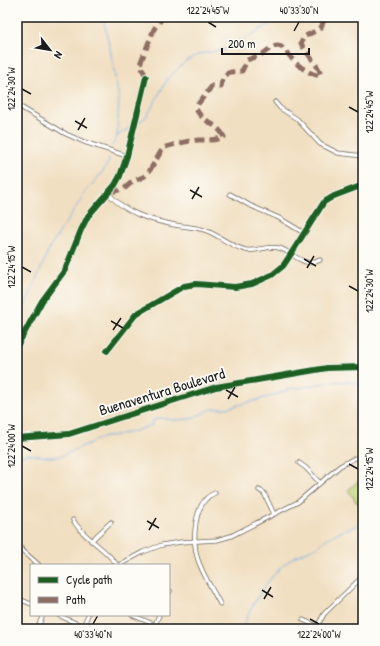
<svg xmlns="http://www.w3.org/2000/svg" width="380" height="646" font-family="'Patrick Hand',sans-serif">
<rect width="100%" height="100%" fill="#fdfcf7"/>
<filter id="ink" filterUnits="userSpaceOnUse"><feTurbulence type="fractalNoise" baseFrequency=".025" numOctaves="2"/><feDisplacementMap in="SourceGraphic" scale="8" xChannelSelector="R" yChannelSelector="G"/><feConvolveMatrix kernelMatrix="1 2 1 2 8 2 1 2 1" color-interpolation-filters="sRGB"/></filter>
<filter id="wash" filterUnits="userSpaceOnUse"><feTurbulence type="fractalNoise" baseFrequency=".012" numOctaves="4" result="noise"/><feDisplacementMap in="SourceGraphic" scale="16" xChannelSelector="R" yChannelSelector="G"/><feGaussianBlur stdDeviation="0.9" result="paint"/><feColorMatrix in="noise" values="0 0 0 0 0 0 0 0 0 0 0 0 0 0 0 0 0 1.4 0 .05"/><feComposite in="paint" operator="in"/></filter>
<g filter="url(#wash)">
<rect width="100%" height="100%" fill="#f1dfc1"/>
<path fill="#bbd479" stroke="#6c784a" d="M363 477V506L356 502 348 490Z"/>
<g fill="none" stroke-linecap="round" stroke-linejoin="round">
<path stroke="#7cafe9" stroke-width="1" d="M103 17 110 49 119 99 117 137 112 146
M137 123 145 118 151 109 168 78 186 61 200 54 227 49 282 17
M117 136 131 127
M17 315 23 311 50 247 85 193 103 171 108 163 109 158
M17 457 28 454 46 457H59L101 438 132 432 152 425V421L159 418 173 420 190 419 212 409 227 408 272 396 292 388H298C318 385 343 376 363 386
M242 629C251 604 271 572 294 557 301 553 309 551 316 547 320 545 323 542 326 539 337 532 351 528 363 523"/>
</g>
</g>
<g filter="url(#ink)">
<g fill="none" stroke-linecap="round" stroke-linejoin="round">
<g stroke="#676056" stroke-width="5">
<path id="street" d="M275 102 280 108 297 119 320 144 338 153 363 156
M17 105 66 134 84 142 127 156
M108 193C125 213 149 220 175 225 186 227 197 227 207 231 220 236 232 247 246 250 257 252 268 245 279 248 293 252 304 269 320 260
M230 194 249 205 279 218 304 233
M17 346 42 301 65 270 81 230 88 216 115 185 120 176 127 156 146 77
M107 351 136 314 184 286 196 284 235 287 252 284 272 275 283 266 289 257 324 202 334 196 363 185
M299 463 306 468 320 483
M259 490 264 493 274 514
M215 493C193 501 192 541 198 560 203 575 213 590 220 604
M73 520C84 539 105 547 117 565
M91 541 111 522
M17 543 23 551 39 565
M119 565 143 552 162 545 181 542 217 540 231 536 298 502 340 466 353 459 363 455
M169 593 170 591
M17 598 31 604
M58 615 89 629
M132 615 165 629
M303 620 317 626
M155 625 159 615
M83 626 88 615
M37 629 43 615
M316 629 324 614 363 576"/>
</g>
<g stroke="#676056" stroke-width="6">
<path id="secondary" d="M17 438 69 434 216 387 327 368 363 367"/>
</g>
<use href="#street" stroke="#fff" stroke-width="3.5"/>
<use href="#secondary" stroke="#fce6c4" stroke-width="4.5"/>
<path stroke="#8d6e63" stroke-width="5" stroke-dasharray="10 5" stroke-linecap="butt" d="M146 77 140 64 154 29 163 17
M110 192 124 189 132 182 145 176 150 170 163 148C174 144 187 141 198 140 208 140 215 141 224 137 219 124 202 122 196 109L198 104 212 86 221 87 222 81 228 73 231 72 242 71 247 60C251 58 255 57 259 56 266 53 270 46 278 46 284 46 289 56 293 60 301 68 310 74 320 76L321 74C317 63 306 54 301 43L304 37 321 28 325 17"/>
<g stroke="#fdfcf7" stroke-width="8">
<path id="cycleway" d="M17 346 42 301 65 270 81 230 88 216 115 185 120 176 127 156 146 77
M107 351 136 314 184 286 196 284 235 287 252 284 272 275 283 266 289 257 324 202 334 196 363 185
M17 438 69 434 216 387 327 368 363 367"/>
</g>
<use href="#cycleway" stroke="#1b5e20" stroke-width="6"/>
</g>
</g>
<path fill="none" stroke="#1c1c1c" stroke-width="1.5" d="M208 22 216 27M294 31 299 22M22 89 31 94M349 107 358 112M75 121 87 128M78 130 85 118M190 190 202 197M192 199 199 187M304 259 316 266M22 267 31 272M307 268 314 256M349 286 358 291M111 321 123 328M113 330 121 318M226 390 238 397M228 399 235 387M22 446 31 451M349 464 358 469M147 521 159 528M149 530 156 518M262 590 273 597M264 599 271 587M310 619 319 624M93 624 98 615"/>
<g text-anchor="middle" stroke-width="3.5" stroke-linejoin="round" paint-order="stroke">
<g font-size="15" fill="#1c1c1c" stroke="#fdfcf7">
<text transform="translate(162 392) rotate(-17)" y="5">Buenaventura Boulevard</text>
</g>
</g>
<rect width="380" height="646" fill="none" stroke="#fdfcf7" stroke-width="44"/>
<rect x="30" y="564" width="140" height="52" fill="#fdfcf7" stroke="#a3a29f"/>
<rect x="38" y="577" width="20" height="6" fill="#1b5e20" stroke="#a3a29f"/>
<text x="66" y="584" font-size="12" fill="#1c1c1c">Cycle path</text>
<rect x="38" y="597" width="20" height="6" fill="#8d6e63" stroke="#a3a29f"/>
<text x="66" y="604" font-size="12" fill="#1c1c1c">Path</text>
<g transform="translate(50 50) rotate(121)" stroke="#fdfcf7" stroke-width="3" paint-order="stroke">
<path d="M0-3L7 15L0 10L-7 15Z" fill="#1c1c1c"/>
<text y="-6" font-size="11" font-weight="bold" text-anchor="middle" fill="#1c1c1c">N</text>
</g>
<path d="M222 48v6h87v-6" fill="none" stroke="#1c1c1c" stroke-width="2"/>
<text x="228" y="48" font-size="12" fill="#1c1c1c" stroke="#fdfcf7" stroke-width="3" paint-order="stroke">200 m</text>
<rect x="22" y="22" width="336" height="602" fill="none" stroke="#1c1c1c" stroke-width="1.5"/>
<g font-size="10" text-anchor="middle" fill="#1c1c1c">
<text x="208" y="14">122°24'45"W</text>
<text x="299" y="14">40°33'30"N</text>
<text transform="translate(11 89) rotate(-90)" y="4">122°24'30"W</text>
<text transform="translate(369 112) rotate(-90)" y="4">122°24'45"W</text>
<text transform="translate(11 267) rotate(-90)" y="4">122°24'15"W</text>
<text transform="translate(369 291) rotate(-90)" y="4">122°24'30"W</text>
<text transform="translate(11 446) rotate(-90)" y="4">122°24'00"W</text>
<text transform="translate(369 469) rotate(-90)" y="4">122°24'15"W</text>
<text x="93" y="638">40°33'40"N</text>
<text x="319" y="638">122°24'00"W</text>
</g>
</svg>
